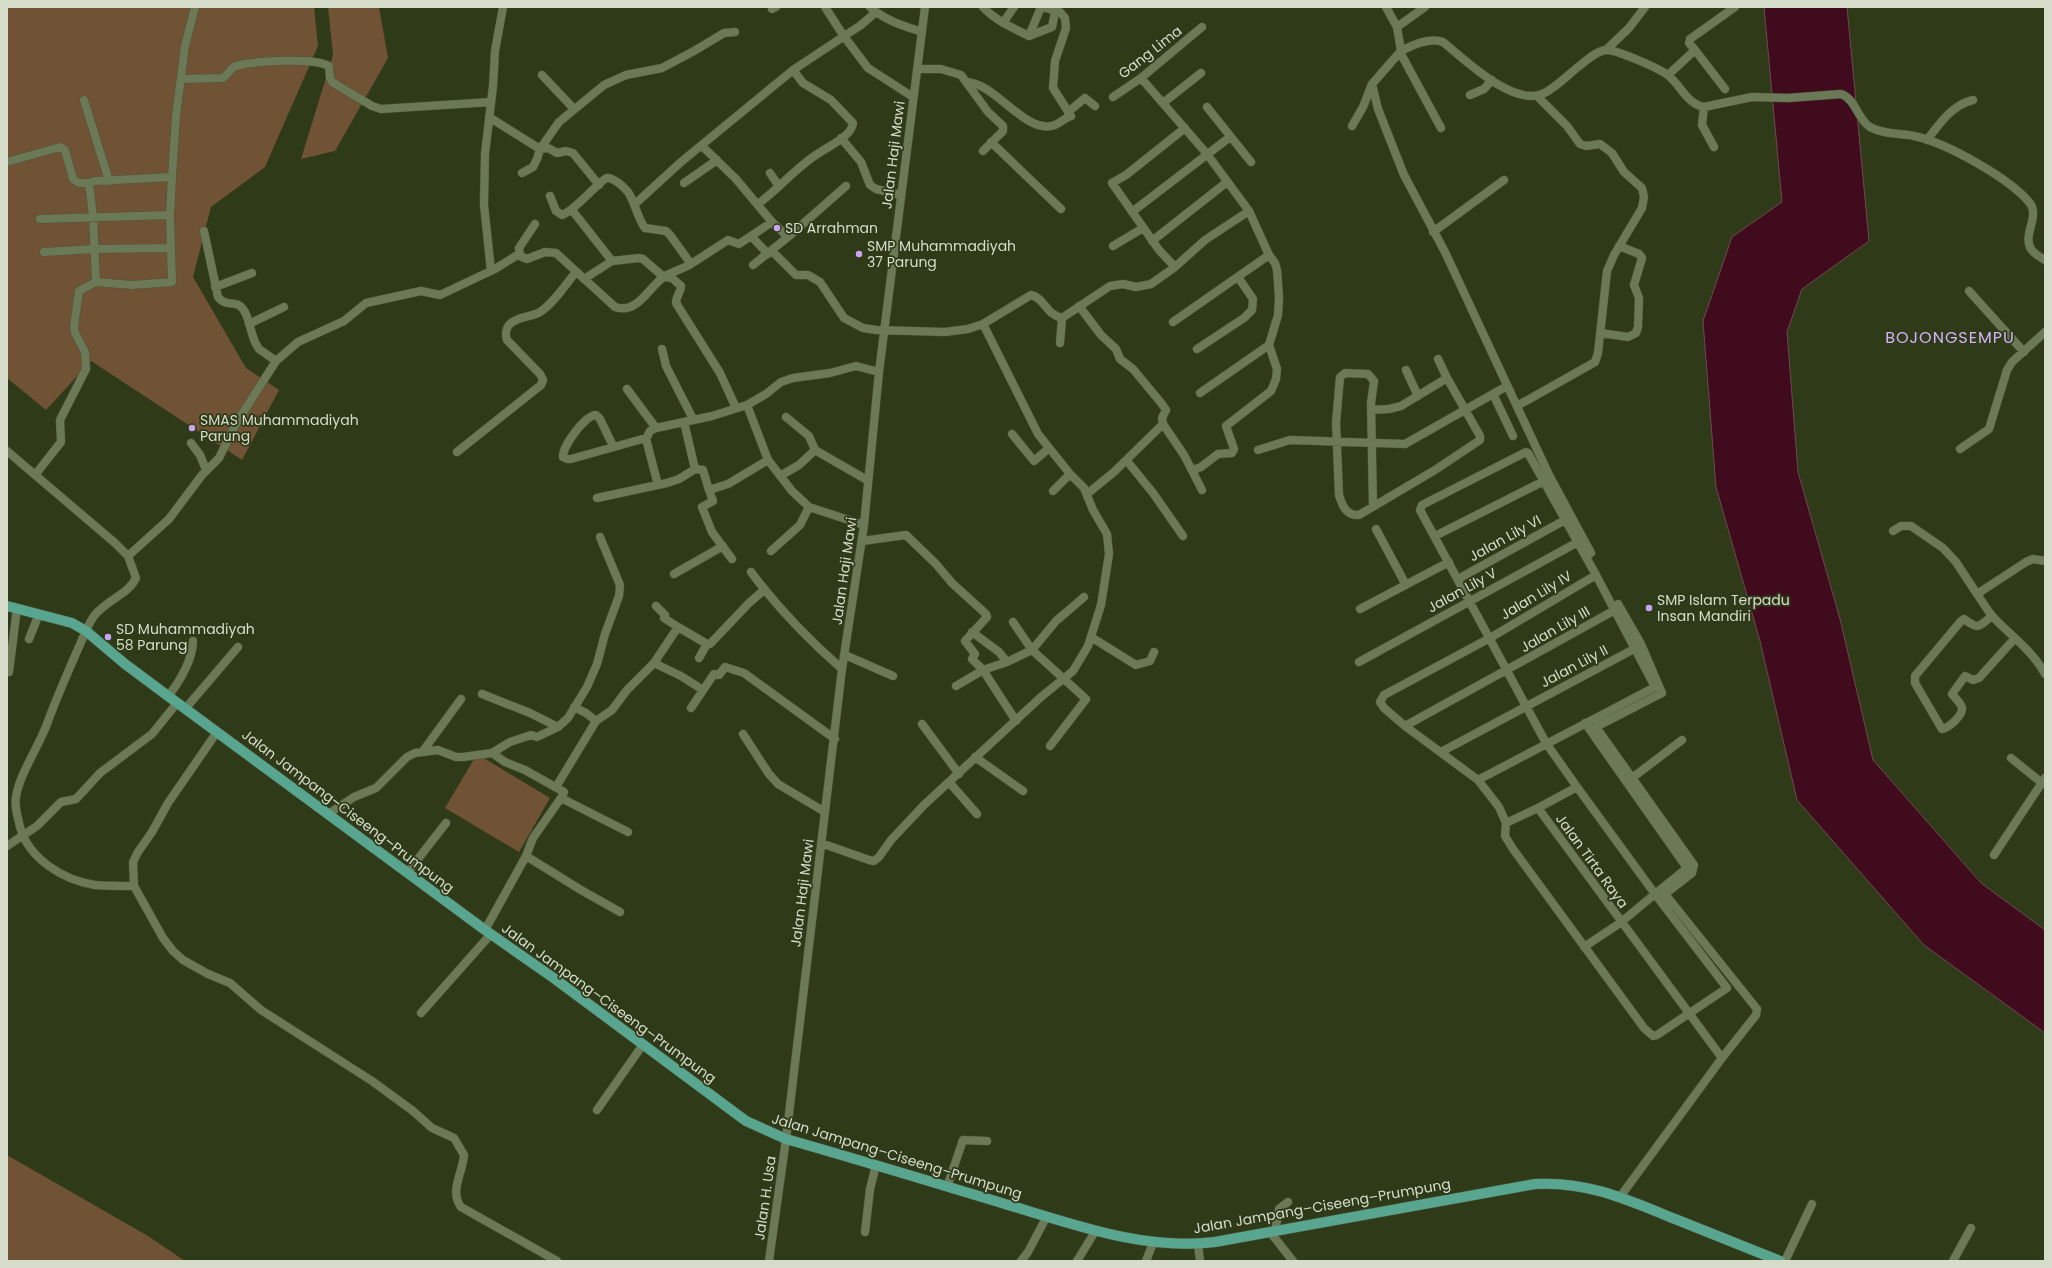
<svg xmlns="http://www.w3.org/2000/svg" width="2052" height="1268" font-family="Poppins,sans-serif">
<rect width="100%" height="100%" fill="#2f3a19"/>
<path fill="#705234" d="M7 7H314L318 46 265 167 211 207 193 277 246 368 279 390 242 460 91 361 46 410 7 378Z
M328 7H379L388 58 335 151 301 159 333 55Z
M477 754 550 798 519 852 445 808Z
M7 1155 148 1236 185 1261H7Z"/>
<path fill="#400b1d" stroke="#6d4a51" d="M1764 7H1847L1869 241 1802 289 1787 332 1798 472 1840 619 1873 760 1981 883 2045 930V1033L1924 945 1797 800 1760 641 1716 487 1703 321 1732 237 1782 202Z"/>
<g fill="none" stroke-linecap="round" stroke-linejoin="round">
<g stroke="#4c5639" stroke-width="9">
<path id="minor" d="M825 7 843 35 868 68 913 97
M870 7C884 20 904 26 922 32
M983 7C996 21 1013 28 1029 36L1041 7
M1386 7 1397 27 1401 51 1372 84 1378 109 1404 175 1445 252 1549 475 1591 553
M772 9 776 7
M1003 23 1014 7
M1397 27 1425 7
M1029 36 1052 27 1055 12
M1606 50 1629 28 1645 7
M1695 50 1725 89
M917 69H941L961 75 988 112 1003 126V131L983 151
M542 75 574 109
M1668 75 1695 50 1689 43 1690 39 1735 7
M1141 78 1207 154 1249 211 1269 255 1275 263 1277 270 1279 297 1278 315 1269 345 1277 369 1276 379 1271 391 1226 426 1234 449 1232 453 1218 454 1201 467 1193 470
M181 79 223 78C228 75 231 67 236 66 254 61 313 57 329 66L330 78 332 82 372 106 381 109 491 102
M966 82C995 82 1026 136 1055 125 1060 123 1065 118 1071 116L1053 88 1055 61 1066 28 1065 18 1060 12 1042 7
M1470 95 1484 89 1492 80
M1113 97 1141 78 1202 27
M84 100 109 181
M1163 103 1201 73
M1207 107 1251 162
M1704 107 1702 125 1714 147
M1068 112 1085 98 1095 106
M489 117 540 149 548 148 557 153 566 151 573 153 599 185
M1352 126 1363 107 1372 84
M1441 128 1401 54V51C1413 45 1429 37 1443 42 1464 59 1512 106 1542 94 1553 90 1568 75 1578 67 1586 61 1597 50 1607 50 1617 50 1661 69 1669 76 1681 86 1687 104 1704 107L1752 97 1788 98 1841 94C1856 99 1857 119 1870 127 1884 135 1900 133 1914 136 1945 142 2009 178 2029 202 2041 216 2022 234 2031 249 2034 254 2040 257 2045 260
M841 138 861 162 870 185 876 189 901 195
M1927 140C1940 123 1952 105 1973 100
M991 142 1061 209
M7 162 60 147 65 150 73 179 79 183H89
M522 173 533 167 537 159 540 149 559 122 604 85 626 75 662 68 694 51 724 33 735 32
M770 173 778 185
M684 183 717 160
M635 204 681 162 793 70 861 25 876 12
M758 204C780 188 796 167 819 153 829 146 852 136 853 123L831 100 803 83 793 70
M572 210 612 261
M1132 212 1230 137
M40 219 170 215
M772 222 788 237
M535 224 519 248 520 256 527 259 545 252 556 253 615 307C638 315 649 286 665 276 674 271 683 269 691 264L670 235 666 231 645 228C638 220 635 202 628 192 624 187 613 177 607 178 601 179 576 210 562 215L556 211 550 196
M1433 232 1504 180
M751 236 768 254
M1152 241 1227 182
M1113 246 1143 228
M772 251 796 275H808L820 282 844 318 863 328 876 330 945 332 968 329 983 324 1031 295C1045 298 1045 314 1062 318L1110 286 1123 284 1136 287 1151 284 1175 267 1205 240 1249 211
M44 252 94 249 170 248
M691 264 728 240 739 244 772 222 736 179 702 146
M753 265 788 237 846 186
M1175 267 1159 250 1112 183 1126 175 1185 128
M491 271 484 205 485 154 493 86 495 51 503 7
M584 279 612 261 639 258 643 259 659 273 665 277 672 278 681 286C681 292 676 296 676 303L720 373 736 408
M96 282 132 285 172 282 170 215 172 177
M215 287 252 273
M1969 291 2024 352
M1079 306 1101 335 1116 349 1120 359 1133 369 1162 404 1166 410 1162 418 1163 424
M1173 322 1269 255
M249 324 284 307
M1601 333 1628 337 1636 333 1638 327 1639 298 1634 285 1642 258 1639 254 1619 246
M1060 343 1062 318
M662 349 666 366 693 419
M1197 349 1244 318 1252 310 1253 299 1238 277
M276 361 298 342 344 321 366 303 421 291 440 295 495 269 519 254
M1406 370 1418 396
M627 389 656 428
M1200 393 1269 345
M1493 394 1513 436
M747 405 768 460 792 491 809 507 864 525
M1517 406 1595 362 1598 353 1607 271 1614 255 1642 208 1644 197 1642 188 1624 172 1612 153 1600 144 1586 146 1580 144 1567 126 1537 96
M1371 410 1389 409 1401 406 1447 378
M786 417 809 436 815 450
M1012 434 1034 461 1049 448
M191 443 200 455 206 470
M613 446 600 419 596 415C585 415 562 447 563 457L567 459H571L646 438
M1960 449 1989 429 2007 370 2012 362 2045 332
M815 450 867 480
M1258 450 1290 440 1405 444 1507 386
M7 451 115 543 128 556 136 578C128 595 106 600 94 616 87 626 83 638 78 649 67 674 56 699 47 724 39 746 19 775 16 797 14 807 18 817 20 827 29 859 63 880 95 885 108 886 121 886 134 886
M457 452 541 385 543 380 540 374 507 340C505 334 506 327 511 323 519 316 532 317 540 312 554 303 565 285 576 272
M1127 461 1153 493 1183 536
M695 469 703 470 709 490
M35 475 61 442 60 420 86 369 85 352 75 333 74 327 79 291 96 282 93 216 89 183 95 181 172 177 176 116 185 46 195 7
M780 476 799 465 815 450
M658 485 646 439 650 431 656 428 712 416 747 405 766 394 781 382 793 378 830 373 856 366 879 372
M1053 491 1070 474
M1087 494 1114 472 1163 424 1184 455 1202 490
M597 498 667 483 679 479 695 469 684 422
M1373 506 1371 403 1374 381 1368 374 1345 373 1340 377 1336 423 1339 495C1342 505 1346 516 1359 515L1435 470 1480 440V436L1447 378 1438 359
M1376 529 1406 585
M1893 531 1901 526H1911L1943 548 1956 562 1977 594 2026 562 2033 559 2045 561
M1435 536 1544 481
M862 541 906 535 936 564 952 583 986 614 987 617 965 641 975 654 972 659 983 670 1016 721
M771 551 800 525 809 507
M128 556 169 519 202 475 219 458 237 422 276 361 259 349 256 344C250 333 250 318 243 309 236 299 226 308 218 297L204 231
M732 559 712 532 702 507 713 501 709 490 728 484 768 460
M751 572C777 607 809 640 842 669
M674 574 723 546
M1458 579 1565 520
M1977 594C1982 601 1987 610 1993 617 2010 635 2033 651 2045 674
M1618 604 1641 644 1662 693 1596 727 1694 865 1692 873 1665 894 1757 1009 1756 1015 1722 1058
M1360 609 1449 562
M1992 616C1978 627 1979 630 1964 619L1961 621 1915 676V683L1942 729C1949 728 1963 715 1962 708 1961 703 1955 698 1952 694L1965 676 1973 680 1979 678 2015 638
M1013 622 1032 650 1086 699 1050 746
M678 627 707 644
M972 632 999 652 1007 662
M1091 637 1136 665 1150 661 1154 652
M29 639 39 614
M845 655 893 676
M699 658 707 644H710L749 603 764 590
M1359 662 1578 542
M654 663 681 676 703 690
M9 672 17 608
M956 686 983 670 1007 662 1032 650 1056 621 1084 597
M482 694 530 713 558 727
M168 696C179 683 193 659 193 641
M574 707 586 713 596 721
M691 708 714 674 719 675 725 667 744 673 835 739
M185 709 238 647
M1585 723 1687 868 1655 894 1727 988 1657 1035 1653 1036 1644 1028 1513 849 1505 836 1506 823 1499 807 1478 780 1405 726 1384 708 1380 702 1384 695 1490 638 1596 575
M922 724 959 774
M1405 726 1615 610
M217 732 168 803 152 832 138 852 133 862 134 886 163 938 173 951 183 960 208 974 230 983 261 1010 372 1081 413 1111 432 1128 454 1138 464 1155C463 1172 449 1191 461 1207L557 1261
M743 734 769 774 778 784 825 812
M423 751 461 699
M1441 752 1634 649
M975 757 1023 791
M2011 758 2042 783
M1632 778 1682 740
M1478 780 1655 687 1596 575 1528 453 1526 452 1422 505 1420 510 1546 743 1577 787 1538 808 1722 1058 1620 1197
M949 782 977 814
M556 787 596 721 612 710 627 690 654 663 678 627 664 618 665 615 656 606
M1577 787 1655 894 1620 923 1584 947
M561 798 628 832
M328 814 354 797 376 788 407 757 415 753 438 750 456 757H463L492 753 510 742 531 735 537 737 558 727 568 718 587 687 597 664 605 634 619 596 620 585 600 537
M1506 823 1538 808
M821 843 869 860 874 861 879 857 891 840 924 805 1041 697 1073 671 1088 646 1101 605 1109 554 1107 534 1093 510 1084 488 1070 474 1038 434 983 324
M7 846 37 826 61 802 76 799 100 773 152 734 177 703
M1994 855 2045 778
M526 856 581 890 620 912
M407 873 446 823
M485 930 526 856 533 838 561 798 564 792 525 770 505 762 492 753
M421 1013 491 934
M597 1110 642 1046 641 1044
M947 1187 963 1140 987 1141
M1275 1231 1279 1209 1288 1202
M865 1232 870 1189 876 1165
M1270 1232 1293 1261
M1198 1244 1200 1261
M769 1261 786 1139 842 669 864 525 879 372 925 7
M1021 1261 1028 1252 1047 1216
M1077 1261 1096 1230
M1146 1261 1153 1243
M1785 1261 1812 1204
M1953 1261 1971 1228"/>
</g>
<g stroke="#4c5639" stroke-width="11">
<path id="major" d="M7 606 72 623 86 631 125 664 168 696 485 930 555 979 746 1121 786 1139C860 1160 932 1182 1005 1204 1073 1224 1144 1251 1215 1242L1535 1184C1588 1181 1628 1200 1675 1219 1710 1233 1745 1247 1780 1261"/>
</g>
<use href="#minor" stroke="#6c7956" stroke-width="8"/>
<use href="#major" stroke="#59a690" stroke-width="10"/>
</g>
<g fill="#c7a6ef" stroke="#2f3a19" stroke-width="1.5">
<circle cx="777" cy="228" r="4"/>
<circle cx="859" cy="254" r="4"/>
<circle cx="192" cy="428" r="4"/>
<circle cx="1649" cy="608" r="4"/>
<circle cx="108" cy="637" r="4"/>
</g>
<g text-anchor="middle" stroke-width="3.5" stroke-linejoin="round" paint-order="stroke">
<g font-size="14" fill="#d5ddca" stroke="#2f3a19">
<text transform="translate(1150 52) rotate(-38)" y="5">Gang Lima</text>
<text transform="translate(893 155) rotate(-83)" y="5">Jalan Haji Mawi</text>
<text transform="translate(1505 538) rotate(-29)" y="5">Jalan Lily VI</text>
<text transform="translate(844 571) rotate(-82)" y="5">Jalan Haji Mawi</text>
<text transform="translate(1462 590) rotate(-29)" y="5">Jalan Lily V</text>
<text transform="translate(1536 595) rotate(-31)" y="5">Jalan Lily IV</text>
<text transform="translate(1555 629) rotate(-30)" y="5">Jalan Lily III</text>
<text transform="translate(1574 666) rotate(-28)" y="5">Jalan Lily II</text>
<text transform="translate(348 811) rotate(37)" y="5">Jalan Jampang–Ciseeng–Prumpung</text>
<text transform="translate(1592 861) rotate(54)" y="5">Jalan Tirta Raya</text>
<text transform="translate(802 893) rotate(-83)" y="5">Jalan Haji Mawi</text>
<text transform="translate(609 1003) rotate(36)" y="5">Jalan Jampang–Ciseeng–Prumpung</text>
<text transform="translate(897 1156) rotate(17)" y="5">Jalan Jampang–Ciseeng–Prumpung</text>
<text transform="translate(765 1198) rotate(-82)" y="5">Jalan H. Usa</text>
<text transform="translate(1322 1206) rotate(-10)" y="5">Jalan Jampang–Ciseeng–Prumpung</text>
</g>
<g font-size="14" fill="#d5ddca" stroke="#2f3a19" text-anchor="start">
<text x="785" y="233">SD Arrahman</text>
<text x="867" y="251">SMP Muhammadiyah<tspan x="867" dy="16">37 Parung</tspan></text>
<text x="200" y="425">SMAS Muhammadiyah<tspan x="200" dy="16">Parung</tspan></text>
<text x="1657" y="605">SMP Islam Terpadu<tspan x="1657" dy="16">Insan Mandiri</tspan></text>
<text x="116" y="634">SD Muhammadiyah<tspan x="116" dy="16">58 Parung</tspan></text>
</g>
<g font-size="16" letter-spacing="1" fill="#d2b3f8" stroke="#2f3a19">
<text x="1950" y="343">BOJONGSEMPU</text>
</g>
</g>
<rect width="2052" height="1268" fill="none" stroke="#d5ddca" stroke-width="16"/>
</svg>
